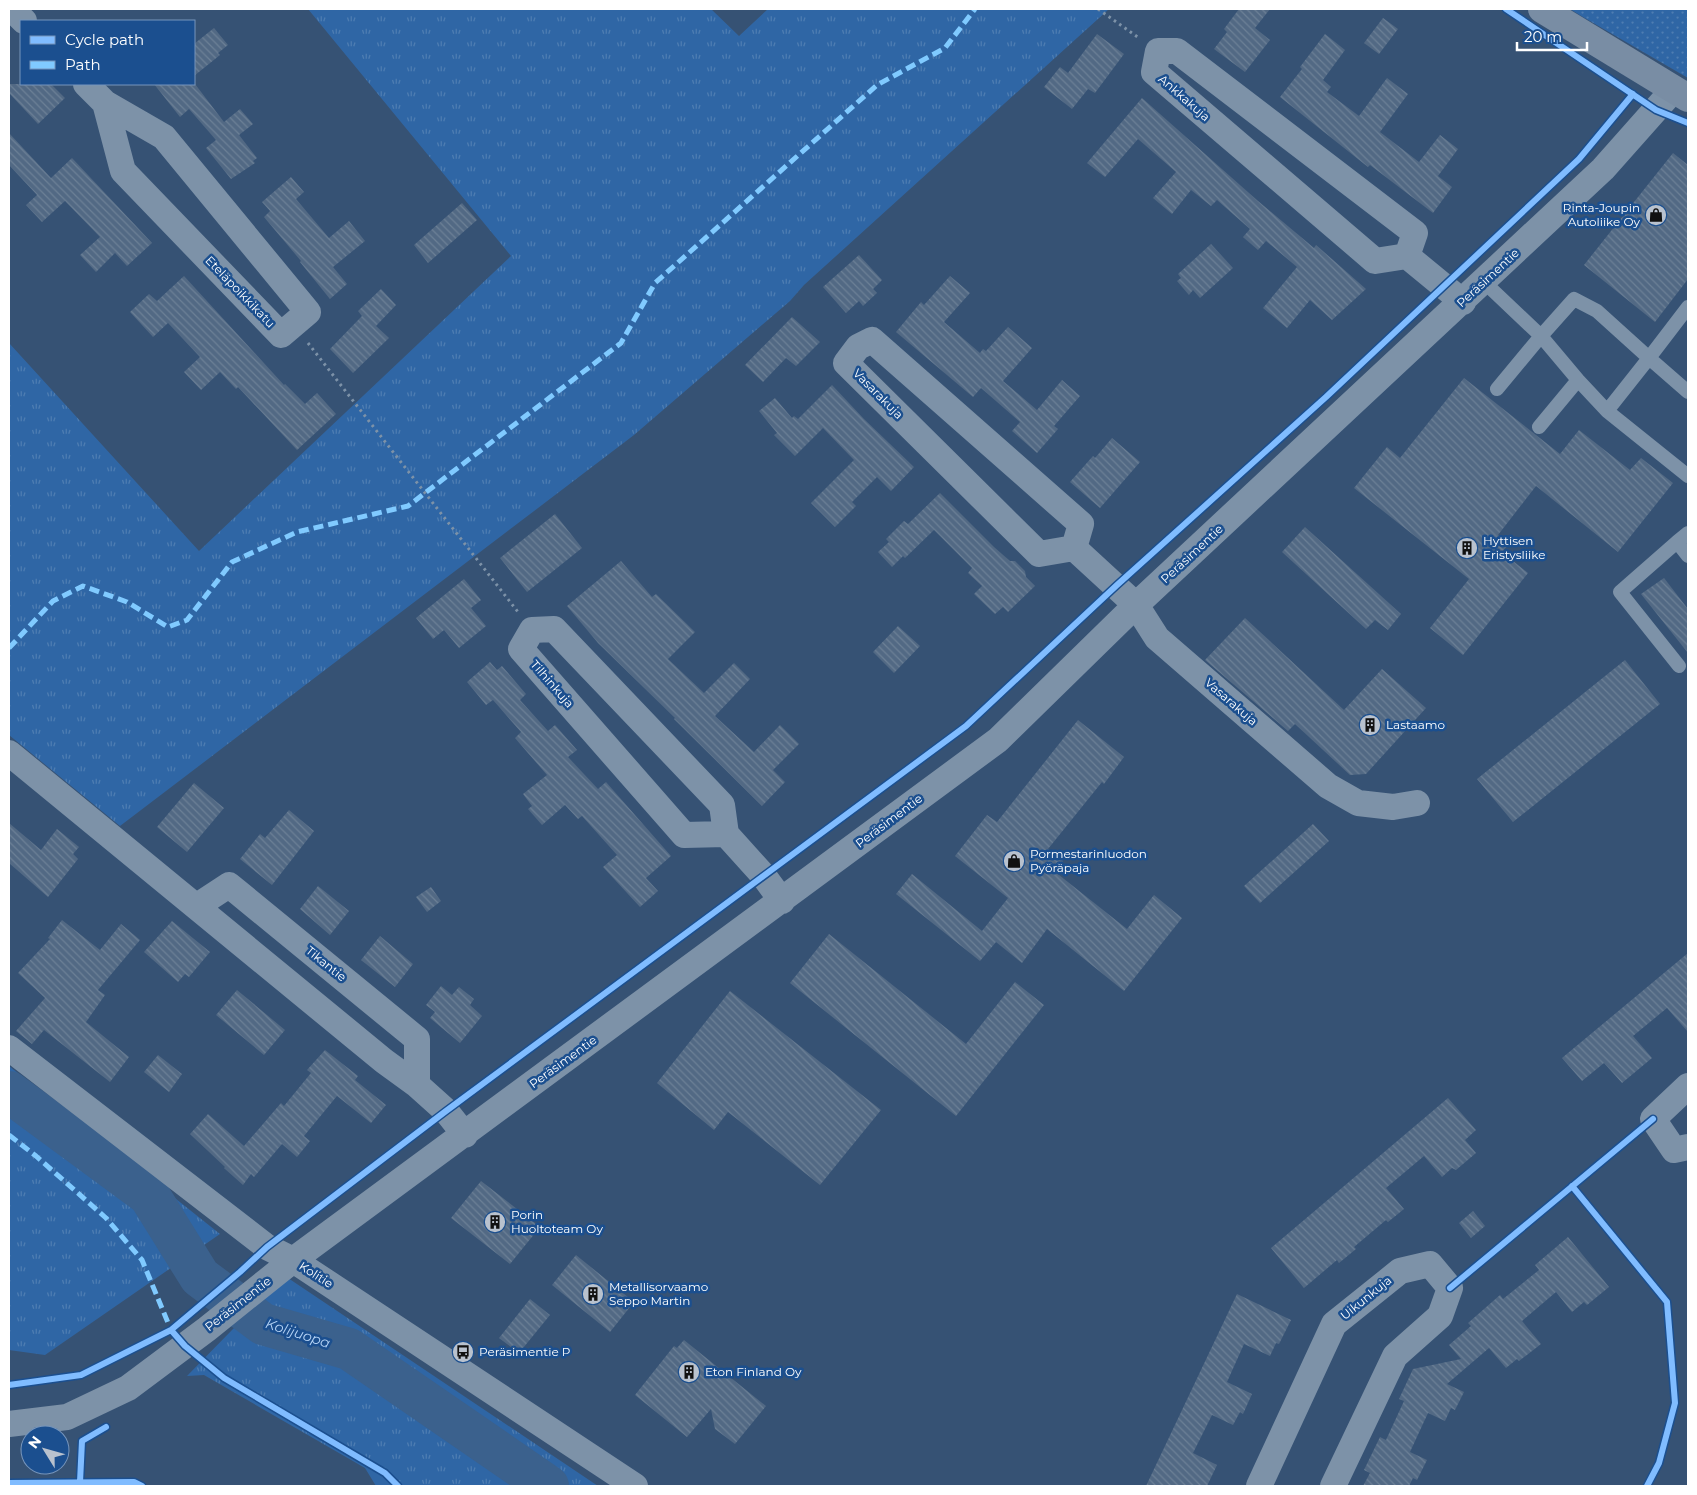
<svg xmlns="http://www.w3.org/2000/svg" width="1697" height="1495" font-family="Montserrat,sans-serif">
<defs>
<pattern id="grass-dots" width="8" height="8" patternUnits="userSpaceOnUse" patternTransform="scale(1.25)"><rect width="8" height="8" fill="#2f66a5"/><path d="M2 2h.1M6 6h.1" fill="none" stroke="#4e7db2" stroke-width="1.8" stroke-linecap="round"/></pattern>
<pattern id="park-tufts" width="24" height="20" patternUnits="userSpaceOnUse" patternTransform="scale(1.25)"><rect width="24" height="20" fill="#2f66a5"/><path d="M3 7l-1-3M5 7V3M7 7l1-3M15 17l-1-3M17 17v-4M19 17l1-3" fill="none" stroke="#4e7db2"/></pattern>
<pattern id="building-back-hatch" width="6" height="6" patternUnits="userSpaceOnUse" patternTransform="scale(1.25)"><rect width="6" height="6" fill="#526984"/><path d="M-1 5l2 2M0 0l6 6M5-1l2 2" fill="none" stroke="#6c8096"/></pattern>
</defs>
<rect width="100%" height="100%" fill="#365274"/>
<path fill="url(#grass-dots)" d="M1570 9H1688V78L1583 17Z"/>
<path fill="url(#park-tufts)" d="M308 9H711L739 36 768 9H1109L804 285 790 301 634 435 120 826 9 735V343L199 551 511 256Z
M9 1066 220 1234 45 1355 9 1350Z
M285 1276 598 1486H376L365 1468 204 1375 187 1376Z"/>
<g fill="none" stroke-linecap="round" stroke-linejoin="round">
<path stroke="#3b618d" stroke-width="42" d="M9 1092 149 1195 200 1277 263 1324 349 1349 548 1486"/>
</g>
<path fill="url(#building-back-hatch)" d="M1239 9H1270L1255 28 1270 40 1245 72 1214 49 1227 32 1224 29Z
M1383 18 1398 29 1379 54 1364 43Z
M214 28 228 45 218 53 220 55 194 76V44Z
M1097 34 1124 54 1095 93 1088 89 1072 109 1044 87 1060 67 1068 73Z
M1325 34 1345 50 1323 80 1331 87 1327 92 1359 116 1387 78 1408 94 1380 132 1419 162 1440 135 1458 149 1438 176 1452 187 1433 213 1370 165 1368 167 1280 97 1302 69 1300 67Z
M9 84H51L65 98 38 124 9 93Z
M154 84H195L224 122 240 109 253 124 239 135 257 158 253 161 255 163 231 179 206 148 216 140 189 109 180 117Z
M1142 98 1258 201 1314 248 1316 245 1366 289 1332 320 1310 300 1287 328 1263 308 1297 267 1266 241 1258 250 1243 237 1250 229 1217 200 1211 206 1191 190 1172 214 1153 198 1176 172 1138 139 1105 177 1087 163Z
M9 133 51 178 72 158 152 243 127 266 115 253 96 272 80 255 100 237 65 201 42 222 26 205 37 195 9 165Z
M1673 153 1688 165V279L1655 322 1584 265Z
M291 177 304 192 296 199 329 238 349 221 365 241 333 267 347 284 330 299 300 262 301 261 264 217 270 211 262 202Z
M462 203 477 220 428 263 414 245Z
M1211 244 1233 268 1200 298 1193 290 1189 295 1177 281 1181 278 1178 274Z
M859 255 882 280 873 289 877 293 863 306 859 301 846 313 823 287Z
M184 276 284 385 285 384 305 404 317 393 336 414 297 450 238 387 236 389 220 372 201 390 184 372 200 357 168 323 153 337 130 312 149 294 157 301Z
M950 276 970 293 944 322 980 353 983 349 986 351 1008 327 1032 348 1003 381 1037 410 1062 380 1080 396 1054 426 1058 429 1037 453 1012 431 1020 422 981 388 973 397 896 332 921 302 924 305Z
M381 289 396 305 376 326 389 338 353 373 330 349 362 316 358 311Z
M792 317 820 342 796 366 786 358 763 382 745 365Z
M1464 378 1560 454 1579 430 1630 470 1641 458 1673 483 1618 552 1536 486 1498 535 1509 544 1502 552 1528 573 1463 655 1430 628 1469 579 1354 488 1387 447 1400 458Z
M832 385 864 419 914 467 891 491 877 477 852 502 856 506 835 527 811 503 854 460 823 428 795 456 774 435 777 433 759 411 775 398 792 418 794 416 798 419Z
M1112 438 1140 462 1100 508 1070 482 1093 456 1095 458Z
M940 493 994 547 1010 561H1015L1025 571 1026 577 1035 586 1008 612 1003 607 995 614 974 594 982 586 968 573 972 568 934 530 905 558 903 556 892 567 878 552 889 542 886 539 904 521 908 524Z
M555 514 582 548 527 592 500 558Z
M1305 527 1401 614 1388 630 1375 620 1366 629 1282 552Z
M621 561 652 597 656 594 695 632 668 659 704 693 734 663 750 679 715 716 754 752 780 725 799 744 773 770 785 782 762 806 674 719 675 718 598 643 567 606Z
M1664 578 1688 609V653L1641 594Z
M464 579 481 600 471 608 486 626 459 648 444 630 433 639 416 618Z
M1245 618 1344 710 1382 669 1426 708 1366 774 1350 775 1295 724 1288 731 1205 660Z
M898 626 920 646 894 673 873 652Z
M1625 660 1660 704 1513 822 1477 779Z
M490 662 497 670 502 666 526 694 520 700 548 731 555 725 577 750 568 757 598 789 606 782 671 856 646 878 658 891 640 907 603 867 617 855 582 816 578 819 565 805 542 825 528 809 532 806 523 794 547 775 515 738 521 732 493 700 486 705 467 682Z
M1078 720 1124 757 1104 784 1102 782 1048 849 1063 861 1054 871 1127 929 1154 895 1182 918 1124 991 1047 929 1022 963 996 942 980 961 896 894 912 874 982 931 1008 898 955 856 987 815 997 822Z
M194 783 224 808 187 852 157 827Z
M289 810 314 831 272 885 240 859 260 834 265 838Z
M9 823 41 850 57 829 79 847 73 854 78 859 48 897 9 863Z
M1313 824 1329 841 1260 903 1244 886Z
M318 886 349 911 330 935 300 909Z
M431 887 441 901 427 912 416 897Z
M62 920 100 950 121 924 140 940 98 990 105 995 86 1022 129 1057 110 1082 44 1030 32 1044 16 1031 45 998 18 973 50 939 48 938Z
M172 921 210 952 189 977 185 974 178 982 144 952Z
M829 934 966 1044 1015 982 1044 1005 956 1116 790 983Z
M380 936 413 964 395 987 361 960Z
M1688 953V1032L1667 1008 1633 1036 1652 1058 1622 1083 1604 1063 1582 1081 1562 1058Z
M441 986 452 995 459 987 474 999 470 1005 482 1016 460 1043 430 1018 435 1012 426 1005Z
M237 990 285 1030 264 1055 216 1015Z
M730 991 881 1110 820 1185 728 1112 714 1130 657 1083Z
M325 1050 358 1076 355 1080 386 1105 371 1123 337 1096 304 1136 310 1141 297 1157 282 1144 254 1177 251 1174 243 1185 224 1168 225 1167 190 1134 208 1114 244 1146 281 1103 284 1106 311 1073 307 1070Z
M158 1055 182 1074 169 1092 144 1072Z
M1448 1098 1476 1130 1465 1140 1476 1153 1456 1170 1452 1168 1442 1177 1424 1156 1386 1188 1404 1209 1388 1222 1386 1220 1354 1247 1356 1249 1339 1263 1337 1260 1304 1288 1271 1248Z
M481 1181 540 1227 510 1264 451 1218Z
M1473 1211 1485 1226 1471 1238 1459 1223Z
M1568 1237 1609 1287 1587 1305 1584 1302 1572 1312 1556 1292 1522 1321 1541 1344 1519 1361 1517 1359 1506 1368 1489 1348 1447 1384 1464 1392 1455 1410 1451 1408 1445 1421 1428 1413 1410 1452 1427 1460 1417 1480 1413 1478 1409 1486H1363L1370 1473 1364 1470 1380 1437 1386 1440 1404 1401 1399 1399 1413 1369 1461 1359 1449 1345 1471 1326 1468 1323 1500 1295 1503 1299 1539 1270 1535 1265Z
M576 1255 634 1302 610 1332 552 1285Z
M1237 1294 1291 1320 1279 1344 1276 1343 1270 1356 1244 1344 1227 1382 1252 1394 1243 1414 1240 1412 1233 1425 1212 1415 1193 1453 1217 1465 1207 1486H1146Z
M530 1299 550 1315 519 1353 499 1338Z
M684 1340 766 1406 735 1444 715 1429 711 1409 687 1437 635 1395 674 1346 677 1348Z"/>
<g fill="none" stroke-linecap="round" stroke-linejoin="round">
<path stroke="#7d92a8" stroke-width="3" stroke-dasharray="2.5 4" stroke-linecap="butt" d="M1098 9 1139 38
M308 343 518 612"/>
<path stroke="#7d92a8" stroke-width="14" d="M1484 282 1541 336 1578 380 1607 411
M1688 307 1649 358 1688 392
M1497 389 1541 336 1574 299 1597 311 1649 358 1607 411 1688 476
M1539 427 1578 380
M1688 533 1677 542 1688 556
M1677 542 1620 592 1679 666"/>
<path stroke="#7d92a8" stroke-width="26" d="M12 9 24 21
M86 84 105 103 164 137 308 312 281 335 123 171 105 103
M1407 256 1375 261 1154 72 1158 51H1177L1415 233 1407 256 1463 302
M1074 548 1039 554 846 363 858 347 872 340 1081 524 1074 548 1136 605 1157 638 1328 786 1358 803 1393 807 1417 803
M9 753 384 1061 417 1085 446 1111 465 1135
M726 834 684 835 521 649 532 630 554 629 722 805 726 834 763 875 782 901
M197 906 229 885 417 1039V1085
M9 1048 267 1247 293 1260 635 1486
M1688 1086 1653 1119 1674 1150 1688 1147
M9 1424 67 1417 128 1388 207 1329 293 1260 998 740 1136 605 1603 169 1674 89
M1259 1486 1334 1324 1400 1271 1430 1264 1450 1288 1440 1316 1395 1356 1333 1486"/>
<path stroke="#798da4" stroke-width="28" d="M1542 9 1688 98"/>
<path stroke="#80caff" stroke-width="5" stroke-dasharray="10 5" stroke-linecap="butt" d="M9 648 53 601 83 586 127 602 168 627 187 620 232 562 297 532 408 506 621 343 655 283 877 85 945 48 975 9
M9 1135 36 1156 106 1218 142 1260 171 1330"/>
<g stroke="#1b4f8f" stroke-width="9">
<path id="cycleway" d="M1506 9 1656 110 1688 123
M1572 1186 1667 1302 1675 1403 1659 1463 1647 1486
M1450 1288 1653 1119
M171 1330 185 1346 224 1378 385 1473 398 1486
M9 1385 81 1375 171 1330 240 1272 267 1247 446 1111 966 726 1117 585 1326 397 1579 159 1633 94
M80 1482 82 1441 106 1427
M9 1483 134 1482 142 1486"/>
</g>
<use href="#cycleway" stroke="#80bcff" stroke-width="6"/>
</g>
<defs>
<g id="shop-disc" transform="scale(1.125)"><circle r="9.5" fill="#b9c2ce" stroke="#1b4f8f"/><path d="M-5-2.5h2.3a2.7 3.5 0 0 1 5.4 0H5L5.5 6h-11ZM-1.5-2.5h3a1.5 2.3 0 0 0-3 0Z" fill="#111"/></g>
<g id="building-disc" transform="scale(1.125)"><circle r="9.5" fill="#b9c2ce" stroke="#1b4f8f"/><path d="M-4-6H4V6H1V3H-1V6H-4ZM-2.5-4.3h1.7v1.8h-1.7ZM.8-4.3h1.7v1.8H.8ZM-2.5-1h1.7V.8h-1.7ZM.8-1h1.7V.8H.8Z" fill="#111"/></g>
<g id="bus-disc" transform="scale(1.125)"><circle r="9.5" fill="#b9c2ce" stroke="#1b4f8f"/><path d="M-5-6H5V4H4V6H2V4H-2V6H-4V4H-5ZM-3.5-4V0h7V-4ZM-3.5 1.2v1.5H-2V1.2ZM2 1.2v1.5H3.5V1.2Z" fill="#111"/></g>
</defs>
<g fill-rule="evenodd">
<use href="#shop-disc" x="1656" y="215"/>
<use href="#building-disc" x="1467" y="548"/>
<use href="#building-disc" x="1370" y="725"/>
<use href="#shop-disc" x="1014" y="861"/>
<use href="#building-disc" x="495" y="1222"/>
<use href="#building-disc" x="593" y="1294"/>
<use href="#bus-disc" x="463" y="1352"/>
<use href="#building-disc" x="689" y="1372"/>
</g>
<g text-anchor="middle" stroke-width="5" stroke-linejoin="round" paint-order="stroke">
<g font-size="12" fill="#fff" stroke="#1b4f8f">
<text transform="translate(1184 98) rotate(41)" y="4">Ankkakuja</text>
<text transform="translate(1488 278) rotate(-43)" y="4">Peräsimentie</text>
<text transform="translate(240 292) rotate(46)" y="4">Eteläpoikkikatu</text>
<text transform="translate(878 394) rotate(45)" y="4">Vasarakuja</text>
<text transform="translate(1192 554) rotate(-43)" y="4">Peräsimentie</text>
<text transform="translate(552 684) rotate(49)" y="4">Tilhinkuja</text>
<text transform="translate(1231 702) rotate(41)" y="4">Vasarakuja</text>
<text transform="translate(889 821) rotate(-37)" y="4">Peräsimentie</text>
<text transform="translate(326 964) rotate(39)" y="4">Tikantie</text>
<text transform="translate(563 1062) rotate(-36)" y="4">Peräsimentie</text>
<text transform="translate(316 1275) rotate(33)" y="4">Kolitie</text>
<text transform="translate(1366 1298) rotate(-39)" y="4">Uikunkuja</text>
<text transform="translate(238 1304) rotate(-38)" y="4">Peräsimentie</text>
</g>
<g font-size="12" fill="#fff" stroke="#1b4f8f" text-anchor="start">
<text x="1640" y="212" text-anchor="end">Rinta-Joupin<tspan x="1640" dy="14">Autoliike Oy</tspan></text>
<text x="1483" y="545">Hyttisen<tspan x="1483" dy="14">Eristysliike</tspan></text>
<text x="1386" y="729">Lastaamo</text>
<text x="1030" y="858">Pormestarinluodon<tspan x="1030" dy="14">Pyöräpaja</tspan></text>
<text x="511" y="1219">Porin<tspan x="511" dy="14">Huoltoteam Oy</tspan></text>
<text x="609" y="1291">Metallisorvaamo<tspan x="609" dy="14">Seppo Martin</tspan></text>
<text x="479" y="1356">Peräsimentie P</text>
<text x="705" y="1376">Eton Finland Oy</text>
</g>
<g font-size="14" font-style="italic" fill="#b5d3f5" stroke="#1b4f8f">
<text transform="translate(298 1333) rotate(18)" y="5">Kolijuopa</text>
</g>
</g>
<rect width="1697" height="1495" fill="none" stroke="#ffffff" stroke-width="20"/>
<rect x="20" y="20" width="175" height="65" fill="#1b4f8f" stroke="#7695bc"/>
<rect x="30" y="36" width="25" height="8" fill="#80bcff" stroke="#7695bc"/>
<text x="65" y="45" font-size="15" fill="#ffffff">Cycle path</text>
<rect x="30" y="61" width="25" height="8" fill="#80caff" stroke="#7695bc"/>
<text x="65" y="70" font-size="15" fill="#ffffff">Path</text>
<g transform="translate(45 1450) rotate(307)"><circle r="24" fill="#1b4f8f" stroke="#7695bc"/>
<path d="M0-4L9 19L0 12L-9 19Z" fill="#b9c2ce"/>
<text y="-8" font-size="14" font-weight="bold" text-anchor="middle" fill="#ffffff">N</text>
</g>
<path d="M1517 42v8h70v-8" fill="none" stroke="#ffffff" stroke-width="2.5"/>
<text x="1524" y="42" font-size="15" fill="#ffffff" stroke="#1b4f8f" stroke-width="4" paint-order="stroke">20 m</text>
</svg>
